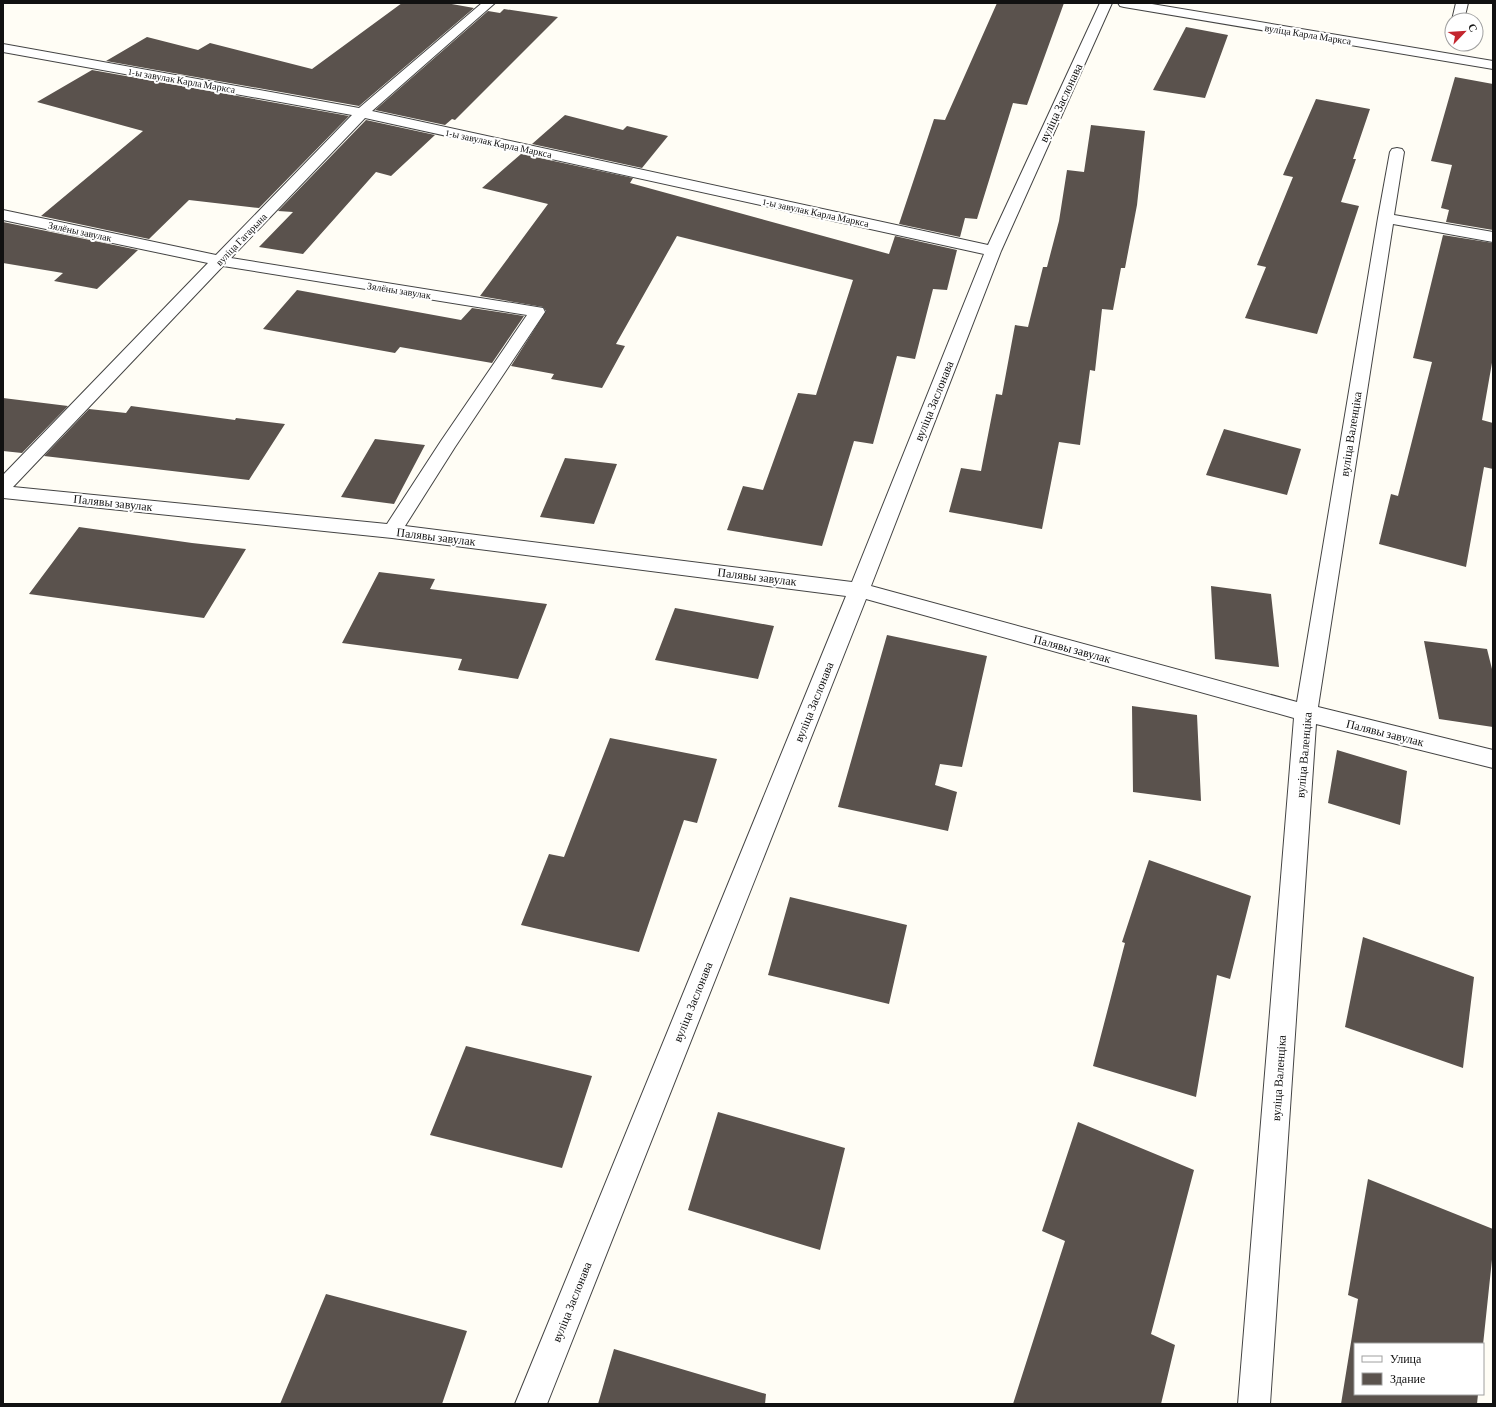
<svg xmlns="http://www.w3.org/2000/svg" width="1496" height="1407" font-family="'Crimson Pro',serif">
<rect width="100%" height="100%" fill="#fffdf5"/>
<path fill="#5a524d" d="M402 3H446L474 8 359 106 106 61 147 37 198 50 210 43 312 69Z
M997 3H1064L1027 105 1013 103 977 219 965 218 960 237 899 224 934 119 945 120Z
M504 9 558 17 455 120 452 119 445 125 375 110 488 11 500 13Z
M1186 27 1228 35 1205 98 1153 90Z
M92 70 349 116 259 208 189 200 149 239 41 216 143 131 37 102Z
M1455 77 1493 84V230L1446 222 1449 210 1441 208 1452 165 1431 161Z
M1316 99 1370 109 1353 159H1356L1341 202 1359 206 1317 334 1245 318 1266 267 1257 265 1293 177 1283 175Z
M565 115 623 130 627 126 668 136 642 168 532 144Z
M366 120 435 135 391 176 376 172 303 254 259 247 293 212 278 211Z
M1091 125 1145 131 1137 205 1125 268H1121L1113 310 1102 309 1095 371 1090 370 1080 445 1059 442 1042 529 949 512 961 468 981 471 996 394 1002 395 1015 325 1028 327 1043 267H1047L1059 221 1067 170 1084 172Z
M521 154 633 178 630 183 889 254 895 236 957 250 947 290 933 289 915 359 897 356 873 444 854 441 822 546 727 530 743 486 763 490 798 393 816 395 853 280 677 236 616 344 625 346 602 388 551 379 554 374 511 366 546 311 543 307 480 296 548 204 482 188Z
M3 222 138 250 97 289 54 281 63 273 3 263Z
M1443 235 1493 243V357L1482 420 1493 423V469L1484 467 1466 567 1379 544 1391 494 1398 496 1432 362 1413 358Z
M297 290 461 320 472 308 524 316 492 363 400 347 395 353 263 329Z
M3 398 68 406 22 453 3 451Z
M131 406 235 420 236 418 285 424 249 480 44 456 89 409 126 413Z
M1224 429 1301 449 1287 495 1206 475Z
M375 439 425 445 394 504 341 497Z
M565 458 617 464 594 524 540 517Z
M79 527 192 543 246 549 204 618 29 594Z
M379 572 435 579 430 589 547 604 518 679 458 670 462 659 342 643Z
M1211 586 1271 594 1279 667 1215 659Z
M675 608 774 626 758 679 655 660Z
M887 635 987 656 962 767 940 764 935 785 957 792 948 831 838 807Z
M1424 641 1487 649 1493 673V727L1439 719Z
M1132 706 1197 715 1201 801 1133 792Z
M610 738 717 759 697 823 684 820 639 952 521 925 549 854 564 857Z
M1337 750 1407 771 1400 825 1328 803Z
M1149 860 1251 896 1230 979 1217 975 1196 1097 1093 1066 1125 943 1122 942Z
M790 897 907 925 889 1004 768 975Z
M1363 937 1474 977 1463 1068 1345 1027Z
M466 1046 592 1076 562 1168 430 1135Z
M718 1112 845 1148 820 1250 688 1210Z
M1078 1122 1194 1170 1151 1334 1175 1345 1161 1404H1013L1065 1241 1042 1231Z
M1368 1179 1493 1229V1250L1483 1345V1344H1355V1394H1478L1477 1404H1341L1358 1299 1348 1295Z
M326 1294 467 1331 442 1404H280Z
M614 1349 766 1394 765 1404H598Z"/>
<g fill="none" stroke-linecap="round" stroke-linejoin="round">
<g stroke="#444" stroke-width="2">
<path id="minor" d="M482 3H495L372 111 988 245 1100 3H1112L1001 251 871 586 1297 702 1378 218 1390 152 1392 149 1397 148 1402 149 1404 152 1394 215 1493 232V242L1393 224 1318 707 1493 750V768L1316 724 1270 1404H1238L1294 718 866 599 547 1404H515L846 596 392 538 3 498V475L208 263 3 220V210L216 255 352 115 3 52V44L359 108ZM365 118 984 254 852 582 405 526 455 447 545 312 543 308 537 307 231 258ZM223 266 527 315 441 441 387 524 13 487Z
M1118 3H1146L1493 61V69L1124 7 1120 6Z
M1456 3H1468L1464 20H1452Z"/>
</g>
<use href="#minor" fill="#fff" fill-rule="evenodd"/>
</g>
<g text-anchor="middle" stroke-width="4" stroke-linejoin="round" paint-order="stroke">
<g font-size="10" fill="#111" stroke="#fff">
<text transform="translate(1308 34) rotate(9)" y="4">вуліца Карла Маркса</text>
<text transform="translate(182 80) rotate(10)" y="4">1-ы завулак Карла Маркса</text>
<text transform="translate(499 143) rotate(12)" y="4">1-ы завулак Карла Маркса</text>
<text transform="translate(816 212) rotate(12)" y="4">1-ы завулак Карла Маркса</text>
<text transform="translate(80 231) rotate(12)" y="4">Зялёны завулак</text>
<text transform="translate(241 239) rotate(-46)" y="4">вуліца Гагарына</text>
<text transform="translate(399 290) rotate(9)" y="4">Зялёны завулак</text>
</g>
<g font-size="12" fill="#111" stroke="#fff">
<text transform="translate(1061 103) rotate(-65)" y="4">вуліца Заслонава</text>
<text transform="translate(934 401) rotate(-68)" y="4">вуліца Заслонава</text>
<text transform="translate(1351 434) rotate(-81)" y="4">вуліца Валенціка</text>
<text transform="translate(113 503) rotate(6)" y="4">Палявы завулак</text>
<text transform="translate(436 537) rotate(7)" y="4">Палявы завулак</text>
<text transform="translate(757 577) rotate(7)" y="4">Палявы завулак</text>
<text transform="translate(1072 649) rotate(15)" y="4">Палявы завулак</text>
<text transform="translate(814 702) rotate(-68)" y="4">вуліца Заслонава</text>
<text transform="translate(1385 733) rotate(14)" y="4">Палявы завулак</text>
<text transform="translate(1304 755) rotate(-85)" y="4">вуліца Валенціка</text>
<text transform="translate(693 1002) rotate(-68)" y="4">вуліца Заслонава</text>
<text transform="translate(1279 1078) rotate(-86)" y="4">вуліца Валенціка</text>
<text transform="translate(572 1302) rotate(-68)" y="4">вуліца Заслонава</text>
</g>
</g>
<rect width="1496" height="1407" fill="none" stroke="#111111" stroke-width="8"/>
<rect x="1354" y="1343" width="130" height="52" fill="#ffffff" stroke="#a0a0a0"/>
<rect x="1362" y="1356" width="20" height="6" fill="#ffffff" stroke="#a0a0a0"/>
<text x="1390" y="1363" font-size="12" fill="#111111">Улица</text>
<rect x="1362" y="1373" width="20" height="12" fill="#5a524d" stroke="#a0a0a0"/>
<text x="1390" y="1383" font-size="12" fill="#111111">Здание</text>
<g transform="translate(1464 32) rotate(65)"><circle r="19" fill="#ffffff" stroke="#a0a0a0"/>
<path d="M0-3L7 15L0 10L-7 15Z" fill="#c4262e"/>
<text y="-6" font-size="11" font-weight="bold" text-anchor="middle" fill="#111111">С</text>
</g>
</svg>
